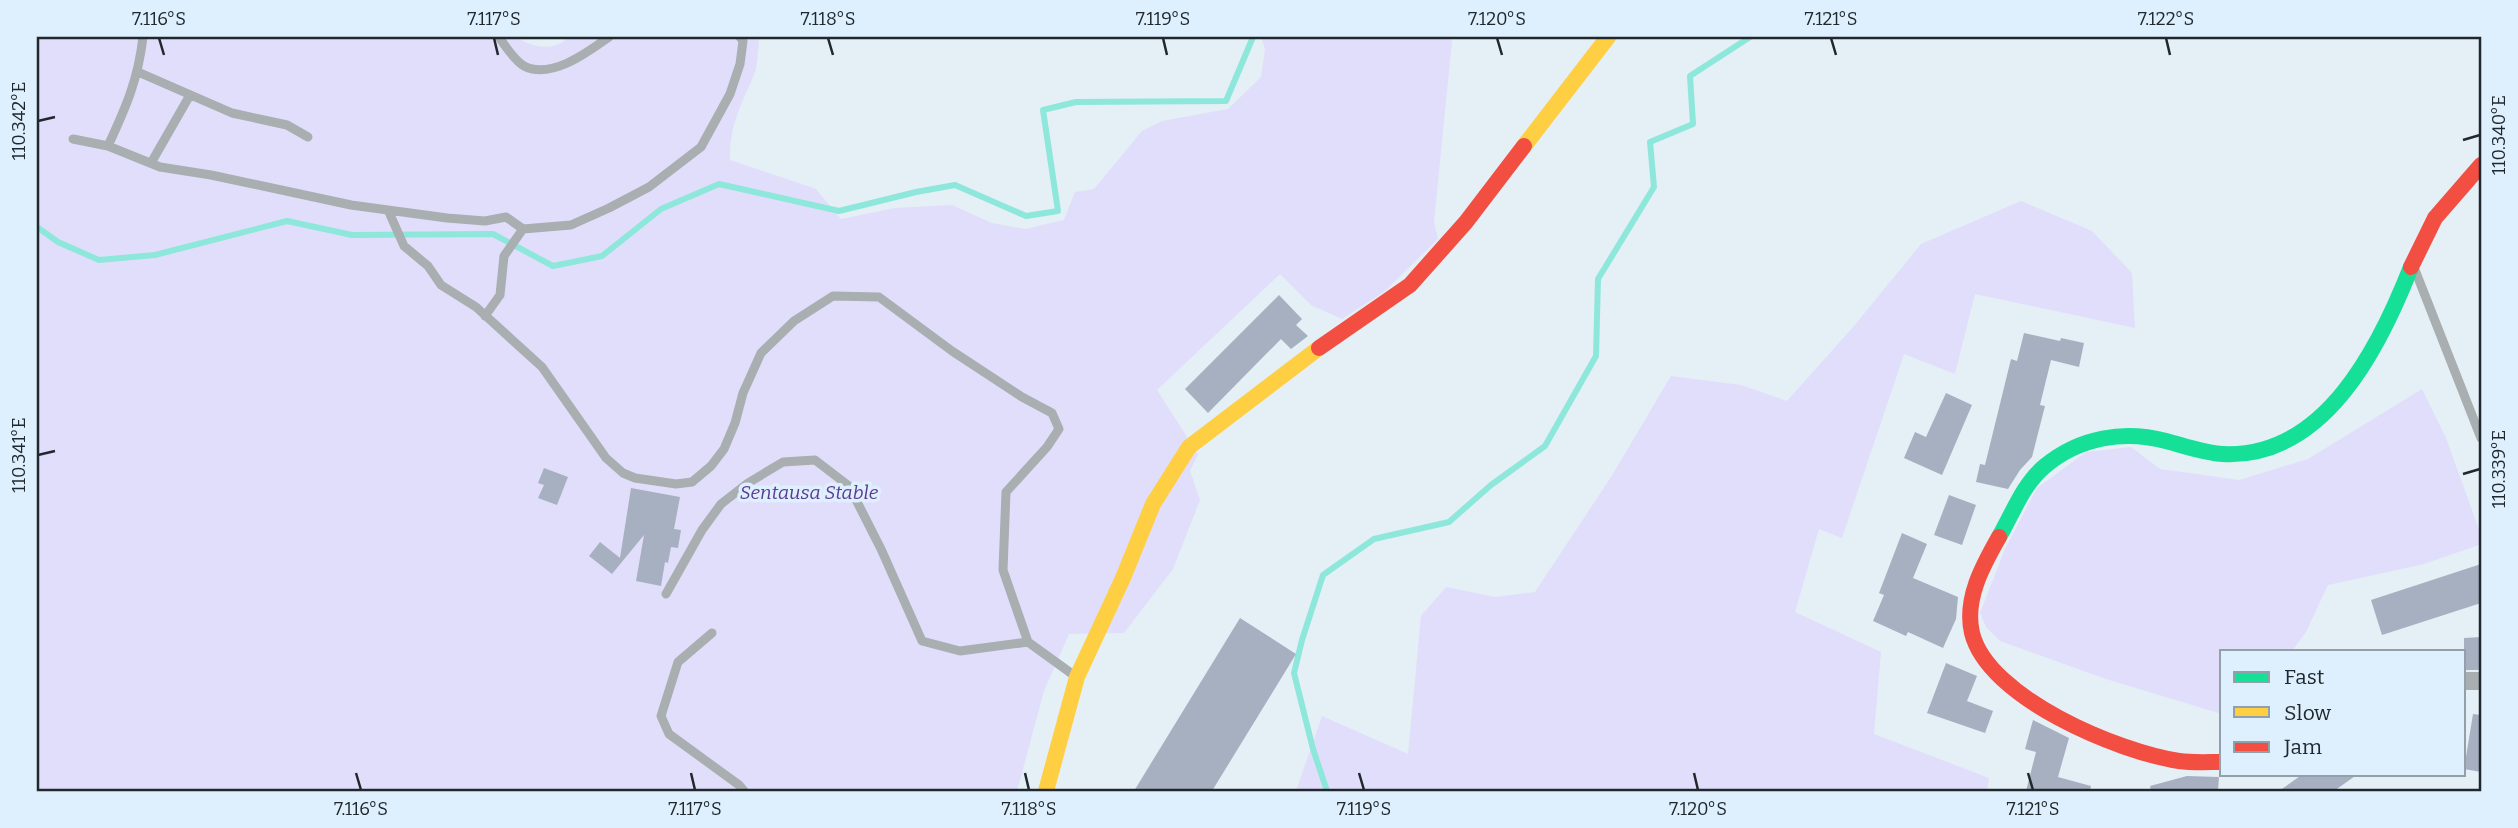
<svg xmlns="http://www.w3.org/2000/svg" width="2518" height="828" font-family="Bitter,serif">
<rect width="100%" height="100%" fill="#e5eff6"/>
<path fill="#e1defb" d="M37 37H517C531 48 556 52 568 37H759C758 48 758 65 754 75 741 105 729 127 730 160L816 189 841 219 895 208 952 205 992 223 1025 229 1064 220 1075 192 1094 189 1142 131 1162 121 1228 109 1261 77 1265 49 1261 37H1448L1452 41 1434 222 1438 239 1385 291 1342 319 1311 305 1280 274 1157 390 1198 454 1190 471 1200 500 1173 569 1124 633 1069 634 1044 691 1017 791H37Z
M2021 201 2092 231 2132 273 2135 328 1975 294 1955 374 1904 354 1842 538 1819 529 1795 612 1881 652 1874 734 1989 778 1987 791H1296L1322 716 1408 754 1421 616 1446 587 1495 597 1535 592 1611 477 1671 376 1741 385 1787 401 1854 326 1921 244Z
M2422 389 2446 438 2481 535 2479 545 2424 564 2328 585 2306 632 2292 651H2222V714L2106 679 2000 641 1986 627 1980 613 2005 549 2037 488 2086 452 2131 447 2160 469 2239 480 2308 459Z"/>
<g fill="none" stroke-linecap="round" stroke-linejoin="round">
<path stroke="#8ee7db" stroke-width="6" d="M37 227 58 242 99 260 155 255 287 221 352 235 493 234 553 266 602 256 661 209 719 184 839 211 916 192 955 185 1026 216 1058 211 1043 110 1076 102 1226 101 1253 37
M1327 791 1313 749 1294 673 1302 640 1323 575 1374 539 1449 522 1491 485 1545 446 1596 356 1598 279 1654 187 1650 142 1693 124 1690 76 1750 37"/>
</g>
<path fill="#a7b0c1" d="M1279 295 1302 319 1296 325 1308 336 1291 349 1281 339 1208 413 1185 389Z
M2024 333 2060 341 2061 338 2084 343 2079 367 2051 360 2040 405 2045 406 2032 457 2020 470 2008 489 1976 482 1980 464 1985 465 2011 359 2017 361Z
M1946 393 1972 405 1942 475 1904 458 1915 432 1926 437Z
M544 468 568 477 557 505 538 498 544 485 538 483Z
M631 488 680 497 674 529 681 530 678 548 671 547 668 563 665 562 661 586 636 581 644 535 612 574 589 556 600 542 620 558Z
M1949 495 1976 505 1962 545 1934 535Z
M1902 533 1927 544 1913 578 1958 597 1956 619 1943 648 1908 632 1906 636 1873 621 1884 595 1879 593Z
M2481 564V603L2382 635 2371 600Z
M1240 618 1296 654 1212 791H1134Z
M2481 637V670H2464V638Z
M1946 663 1977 676 1967 701 1993 711 1985 733 1927 713Z
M2473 714 2481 715V772L2464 769Z
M2033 720 2069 738 2058 777 2091 786 2090 791H2026L2036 752 2025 749Z
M2303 774H2358L2334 791H2279Z
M2187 776 2219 777 2218 791H2151L2150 786Z"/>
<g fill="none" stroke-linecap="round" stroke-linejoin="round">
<path stroke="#a9aeb0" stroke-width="9" d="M499 37C505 46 514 60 524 66 551 80 588 52 609 37
M138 72 232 113 287 125 308 137
M73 139 108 146 160 167 211 175 351 205 447 218 485 221 506 217 523 229 571 225 609 208 649 187 701 147 730 94 740 64 743 41 740 37
M108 146C126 107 138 80 143 37
M151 163 190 95
M388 210 404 246 428 266 441 285 476 307 542 367 606 458 623 473 635 478 676 484 692 482 711 466 724 449 735 423 743 393 761 353 794 321 833 296 879 297 952 351 1022 397 1052 413 1059 429 1047 447 1006 492 1003 570 1028 642
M2415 270 2481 438
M485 316 500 295 504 256 523 229
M666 594 702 530 721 504 748 483 783 462 815 460 849 486 881 549 922 641 960 651 1028 642 1075 676
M712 633 678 662 661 716 669 734 739 785 744 791"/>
<path stroke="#a9aeb0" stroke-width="18" d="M2464 681H2481"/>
<path stroke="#16e098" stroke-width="16" d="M1999 537C2013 513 2023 484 2045 466 2080 437 2124 430 2166 441 2185 446 2204 453 2223 454 2325 459 2380 346 2411 267"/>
<path stroke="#ffcf43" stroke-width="16" d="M1524 146 1608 37
M1046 791 1077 677 1123 578 1153 504 1189 447 1319 348"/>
<path stroke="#f24e42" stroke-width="16" d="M2411 267 2435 218 2481 165
M1319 348 1410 285 1466 222 1524 146
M1999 537C1983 565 1964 599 1972 633 1988 698 2119 752 2179 761 2193 763 2208 762 2222 762"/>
</g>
<path fill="none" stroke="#20282e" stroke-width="2.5" d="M159 38 164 55M494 38 498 55M828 38 833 55M1163 38 1167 55M1497 38 1502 55M1831 38 1836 55M2166 38 2170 55M38 121 55 117M2463 140 2480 135M38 455 55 451M2463 474 2480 469M356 773 361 790M691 773 695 790M1025 773 1029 790M1359 773 1364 790M1694 773 1698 790M2028 773 2033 790"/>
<g text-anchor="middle" stroke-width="7" stroke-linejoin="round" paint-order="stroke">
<g font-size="19" font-style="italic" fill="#5b3894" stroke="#def0fd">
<text x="809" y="499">Sentausa Stable</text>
</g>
</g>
<rect width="2518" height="828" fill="none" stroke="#def0fd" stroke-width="77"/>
<rect x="2220" y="650" width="245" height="126" fill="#def0fd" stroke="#92a0aa" stroke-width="2"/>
<rect x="2234" y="672" width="35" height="10" fill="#16e098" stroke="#92a0aa" stroke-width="2"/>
<text x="2284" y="684" font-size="21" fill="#20282e">Fast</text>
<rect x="2234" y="707" width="35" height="10" fill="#ffcf43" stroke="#92a0aa" stroke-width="2"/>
<text x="2284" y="720" font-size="21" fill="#20282e">Slow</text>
<rect x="2234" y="742" width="35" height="10" fill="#f24e42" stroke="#92a0aa" stroke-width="2"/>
<text x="2284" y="754" font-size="21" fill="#20282e">Jam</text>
<rect x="38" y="38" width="2442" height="752" fill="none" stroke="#20282e" stroke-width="2.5"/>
<g font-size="18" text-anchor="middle" fill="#20282e">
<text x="159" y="25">7.116°S</text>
<text x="494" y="25">7.117°S</text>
<text x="828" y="25">7.118°S</text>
<text x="1163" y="25">7.119°S</text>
<text x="1497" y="25">7.120°S</text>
<text x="1831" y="25">7.121°S</text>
<text x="2166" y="25">7.122°S</text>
<text transform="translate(19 121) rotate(-90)" y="6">110.342°E</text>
<text transform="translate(2499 135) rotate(-90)" y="6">110.340°E</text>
<text transform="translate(19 455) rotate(-90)" y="6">110.341°E</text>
<text transform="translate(2499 469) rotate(-90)" y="6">110.339°E</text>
<text x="361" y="815">7.116°S</text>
<text x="695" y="815">7.117°S</text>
<text x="1029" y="815">7.118°S</text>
<text x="1364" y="815">7.119°S</text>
<text x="1698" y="815">7.120°S</text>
<text x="2033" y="815">7.121°S</text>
</g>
</svg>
